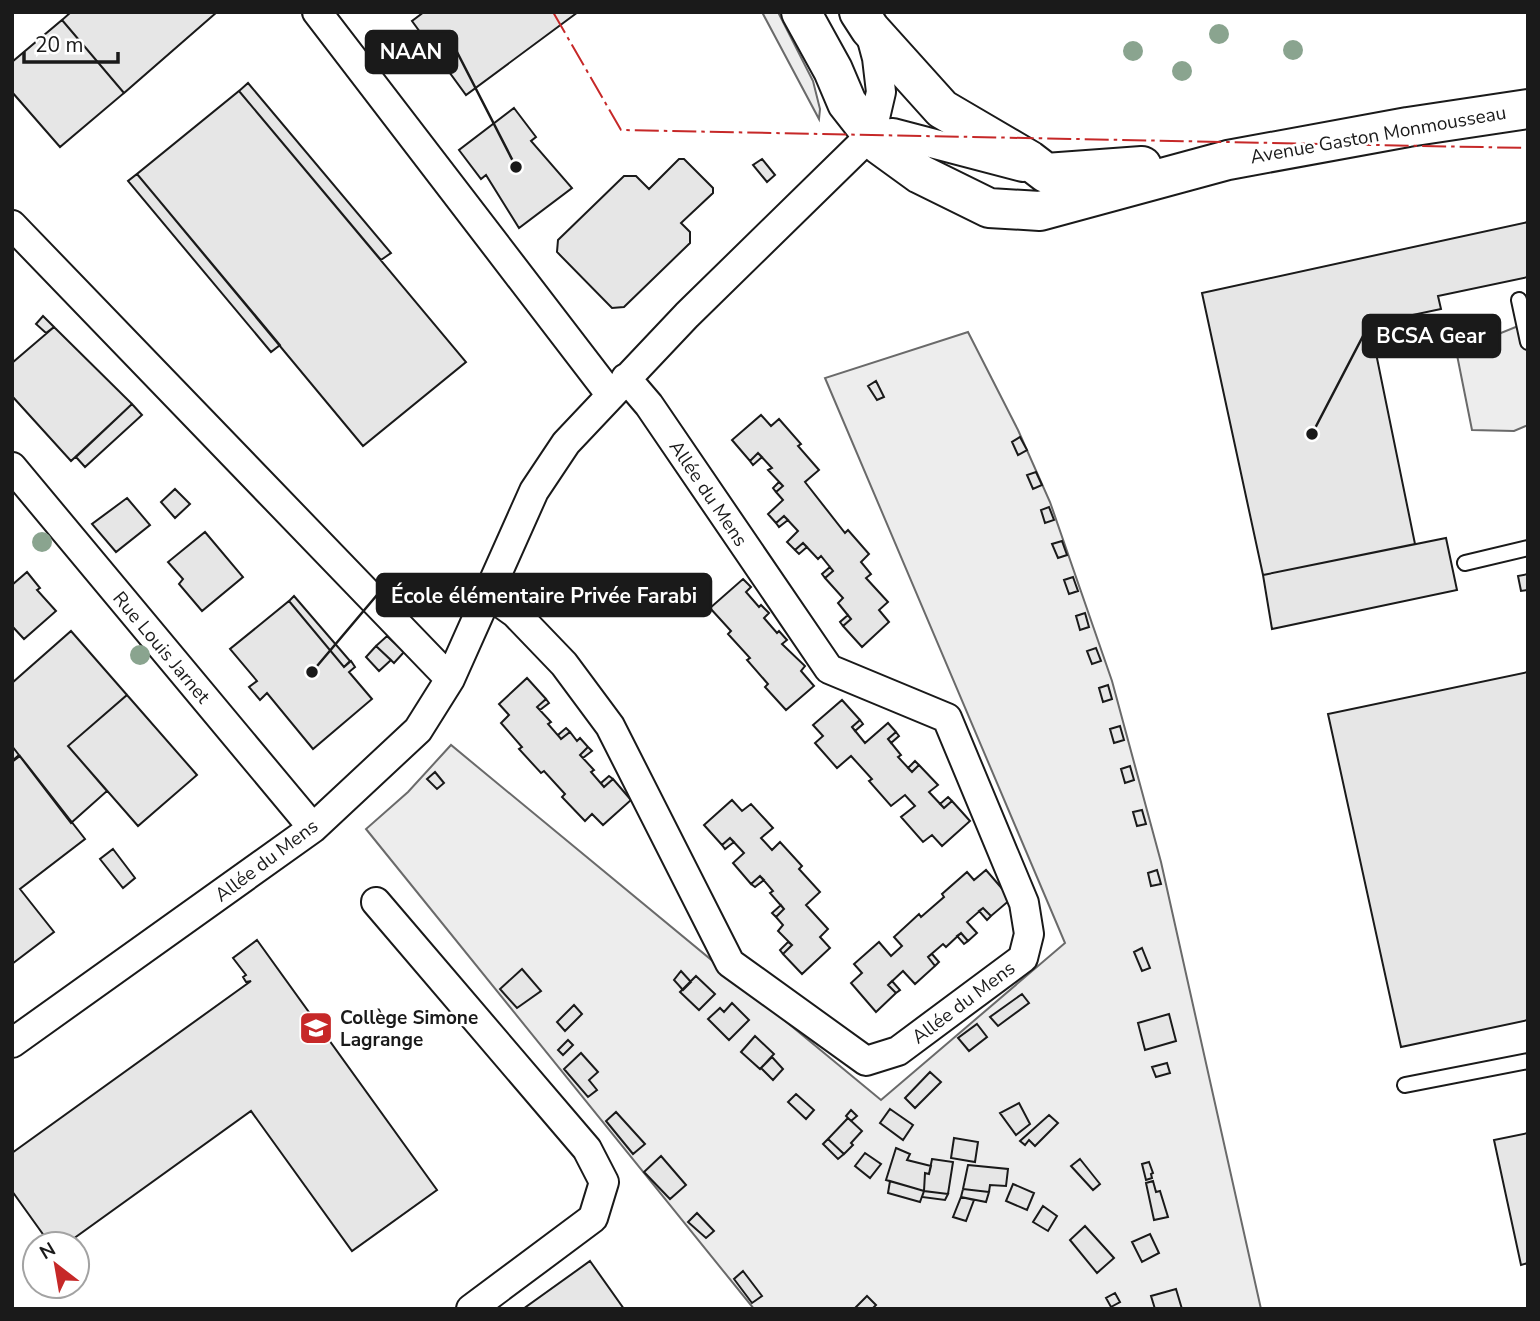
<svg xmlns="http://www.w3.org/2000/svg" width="1540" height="1321" font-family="'Nunito Sans',sans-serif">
<rect width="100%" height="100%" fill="#fff"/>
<path fill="#ededed" stroke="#6a6a6a" stroke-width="2" d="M762 12H778L813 81 820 109 819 119Z
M1528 322V425L1514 431 1472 430 1453 335H1496Z
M968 332 1018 430 1050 502 1112 681 1161 862 1261 1309H754L366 829 408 792 451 745 881 1100 1065 943 825 378Z"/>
<path fill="#e6e6e6" stroke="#1a1a1a" stroke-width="2" d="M71 12H217L124 93 62 20Z
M424 12H578L466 95 412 21Z
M62 20 124 93 60 147 12 92V62Z
M248 83 391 253 381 260 239 91Z
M239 91 466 362 363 446 137 174Z
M514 108 536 137 531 141 572 188 519 228 486 175 481 179 459 150Z
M679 159H684L713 188V193L681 223 690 232V243L624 307 612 308 557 252 558 240 624 176H636L649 189Z
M762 159 775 175 767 182 753 165Z
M137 174 280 345 271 352 128 181Z
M1528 222V277L1438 296 1441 309 1370 324 1415 544 1263 575 1202 293Z
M43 316 54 327 46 333 36 324Z
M54 327 132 404 71 461 12 396V363Z
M876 381 884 397 877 400 868 386Z
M132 404 142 415 85 467 76 457Z
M761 415 771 426 779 419 801 444 798 446 819 470 805 482 845 533 848 530 869 554 861 562 871 574 866 578 888 602 879 610 889 622 862 647 843 626 851 619 838 603 843 598 825 578 833 571 821 556 818 559 803 543 795 550 787 542 798 531 784 516 776 523 768 514 783 500 776 492 783 486 768 470 772 468 758 453 750 461 732 440Z
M1020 437 1027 450 1018 455 1012 442Z
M758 453 762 457 753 465 750 461Z
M1036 472 1042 485 1033 489 1027 475Z
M779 482 783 486 776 492 773 488Z
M175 489 190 504 175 518 161 502Z
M127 498 150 525 116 552 92 524Z
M1049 507 1054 520 1045 523 1041 510Z
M784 516 788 520 779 527 776 523Z
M205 532 243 577 202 611 179 584 183 579 168 562Z
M1446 538 1457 590 1272 629 1263 575Z
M1062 541 1067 555 1058 558 1052 544Z
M803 543 807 547 799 554 795 550Z
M830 567 833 571 825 578 822 574Z
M27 572 40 588 37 590 56 611 24 639 12 626V585Z
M1528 574V590L1521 591 1518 576Z
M1073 577 1078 591 1069 594 1064 580Z
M743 579 751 587 746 592 759 607 761 605 769 613 764 618 777 633 779 631 787 640 782 644 805 666 801 671 814 686 786 710 765 687 768 684 747 660 750 658 728 634 731 631 710 608Z
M294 596 350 661 344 667 289 601Z
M289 601 344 667 351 661 355 667 349 672 372 699 313 749 267 693 260 700 249 687 257 681 230 649Z
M1085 613 1089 627 1080 630 1076 616Z
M848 615 851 619 843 626 840 622Z
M71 631 127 695 68 746 107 791 71 823 12 746V683Z
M387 636 404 652 394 663 376 646Z
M376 646 391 660 379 671 366 657Z
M1096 648 1101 661 1092 664 1087 651Z
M1528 672V1020L1401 1047 1328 714Z
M527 678 546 699 537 707 551 722 548 724 561 739 570 732 577 741 580 738 588 747 580 755 594 770 591 772 604 787 613 779 631 800 603 825 592 814 585 821 562 797 565 794 544 771 541 773 519 749 522 747 501 723 509 715 499 704Z
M1108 685 1112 699 1103 702 1099 688Z
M127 695 197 775 138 826 68 746Z
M546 699 549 703 540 710 537 707Z
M842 700 860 720 852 727 865 743 888 723 896 732 888 739 901 755 898 757 912 772 919 765 938 785 929 792 944 808 952 801 970 821 942 846 932 835 923 842 901 817 915 806 905 795 891 806 869 781 872 779 851 756 837 768 815 743 823 736 813 725Z
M860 720 863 724 855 731 852 727Z
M1120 726 1124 740 1114 743 1110 729Z
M566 728 570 732 561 739 558 735Z
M896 732 899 736 891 743 888 739Z
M12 746 19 755 12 761Z
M588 747 592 751 583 758 580 755Z
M20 756 85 839 20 889 54 932 12 964V762Z
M915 761 919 765 912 772 908 768Z
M1130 766 1134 780 1125 783 1121 769Z
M435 772 444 783 437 789 427 779Z
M609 776 613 779 604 787 601 783Z
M948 797 952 801 944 808 940 804Z
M732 800 742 811 751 804 773 828 761 838 772 850 780 842 802 866 799 869 820 892 806 905 828 929 820 937 830 948 802 974 783 954 792 945 778 931 783 925 776 917 784 909 770 893 773 891 760 876 751 884 733 863 744 853 730 838 722 845 704 825Z
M1142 810 1146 824 1137 826 1133 812Z
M730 838 734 842 725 849 722 845Z
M113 849 135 878 123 888 100 859Z
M986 870 1011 899 991 916 983 908 967 922 977 933 968 941 961 933 946 947 943 944 928 957 935 966 915 984 903 971 888 985 896 993 876 1012 851 983 862 973 854 964 879 942 891 956 902 946 894 937 919 914 921 917 944 897 942 894 967 872 974 880Z
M1157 870 1161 884 1151 886 1148 873Z
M760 876 764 880 755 887 751 884Z
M781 905 784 909 776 917 772 913Z
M983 908 991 916 987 920 979 911Z
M961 933 968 941 964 944 957 936Z
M257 940 437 1190 352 1251 251 1111 66 1244H50L12 1191V1153L251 981 246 982 243 977 246 975 233 958Z
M788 942 792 945 783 954 780 950Z
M1142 948 1150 968 1142 971 1134 952Z
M932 954 939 962 935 966 928 957Z
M522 969 541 991 517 1008 500 989Z
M681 971 691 982 683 990 674 980Z
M696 976 715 994 699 1010 680 992Z
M892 981 900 990 896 993 888 985Z
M1022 994 1029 1003 998 1026 990 1017Z
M732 1003 749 1020 729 1040 708 1019 720 1008 724 1012Z
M574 1005 582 1014 565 1031 557 1022Z
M1169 1014 1176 1041 1145 1050 1138 1023Z
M977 1024 987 1037 969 1051 958 1038Z
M755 1036 774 1054 760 1069 741 1052Z
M568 1040 573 1045 563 1055 558 1050Z
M581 1053 598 1072 589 1080 597 1090 588 1097 564 1069Z
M772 1057 783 1069 773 1080 761 1068Z
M1167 1063 1170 1073 1156 1077 1152 1067Z
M930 1072 941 1082 915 1108 905 1098Z
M796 1094 814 1110 806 1119 788 1102Z
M1019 1103 1030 1124 1016 1135 1000 1113Z
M890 1109 913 1125 903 1140 880 1123Z
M851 1110 857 1116 851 1121 846 1116Z
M616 1112 645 1144 633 1154 606 1121Z
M1049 1115 1058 1123 1035 1146 1029 1140 1025 1145 1020 1141Z
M848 1118 862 1131 851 1143 853 1145 844 1154 828 1139Z
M1528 1133V1263L1521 1265 1494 1140Z
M954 1138 978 1142 975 1162 951 1158Z
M828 1139 844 1154 838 1159 823 1144Z
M896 1148 910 1154 907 1160 931 1166 929 1174 925 1173 924 1191 886 1180Z
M865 1153 881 1164 870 1178 855 1166Z
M661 1156 686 1185 670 1199 644 1172Z
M932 1159 953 1162 948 1194 924 1191 925 1173 929 1174Z
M1080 1159 1100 1184 1093 1190 1071 1166Z
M1149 1162 1153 1173 1151 1174 1152 1178 1146 1180 1142 1164Z
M968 1165 1008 1169 1006 1186 990 1185 989 1192 963 1189Z
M890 1181 924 1191 920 1202 888 1193Z
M1153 1181 1156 1192 1160 1191 1168 1217 1154 1220 1146 1183Z
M1013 1184 1034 1193 1027 1210 1006 1201Z
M963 1189 989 1192 986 1202 961 1197Z
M924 1191 948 1194 945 1200 922 1197Z
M961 1197 974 1200 966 1221 953 1217Z
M1043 1206 1057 1216 1048 1231 1033 1222Z
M697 1213 714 1231 706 1238 688 1222Z
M1085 1226 1114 1258 1097 1273 1070 1240Z
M1150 1234 1159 1253 1142 1262 1132 1242Z
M590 1261 624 1309H523Z
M743 1271 762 1296 752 1303 734 1279Z
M1176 1289 1182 1309H1155L1151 1296Z
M1115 1293 1120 1302 1111 1307 1106 1298Z
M867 1296 876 1305 872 1309H858L856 1307Z"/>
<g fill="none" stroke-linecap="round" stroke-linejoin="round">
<g stroke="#1a1a1a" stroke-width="18">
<path id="lane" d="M1519 300 1528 342
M1465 563 1528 548
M1405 1085 1528 1061"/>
</g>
<g stroke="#1a1a1a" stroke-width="32">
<path id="street" d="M317 12 610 394
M871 135 893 133 1023 167
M12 225 450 679
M12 467 313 828
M487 593 515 613 564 664 610 726 730 963 866 1061 898 1051 1023 958 1029 934 1024 903 947 718 829 669 649 405 626 378
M376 902 587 1149 604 1182 593 1218 471 1309
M12 1043 313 828 418 730 450 679 534 491 566 443 687 315 871 135 881 92 877 58 870 32"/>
</g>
<g stroke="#1a1a1a" stroke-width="42">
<path id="secondary" d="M801 12 833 70 847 103 880 145 920 174 989 208 1040 211 1228 160 1408 127 1528 109
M859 12 870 29 942 109 1029 160 1046 173 1142 166"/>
</g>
<use href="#lane" stroke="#fff" stroke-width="14"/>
<use href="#street" stroke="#fff" stroke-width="28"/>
<use href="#secondary" stroke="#fff" stroke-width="38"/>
<path stroke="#c62828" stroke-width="2" stroke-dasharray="24 5 3.5 5" stroke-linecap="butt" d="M553 12 621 130 1528 148"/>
</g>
<g fill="#8aa48f">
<circle cx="1219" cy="34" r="10"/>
<circle cx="1293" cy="50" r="10"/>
<circle cx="1133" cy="51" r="10"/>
<circle cx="1182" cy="71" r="10"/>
<circle cx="42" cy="542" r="10"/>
<circle cx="140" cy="655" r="10"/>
</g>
<defs>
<g id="school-square" transform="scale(1.75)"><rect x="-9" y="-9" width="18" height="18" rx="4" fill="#c62828" stroke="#fff"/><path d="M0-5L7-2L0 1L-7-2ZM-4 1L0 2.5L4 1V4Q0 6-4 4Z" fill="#fff"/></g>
</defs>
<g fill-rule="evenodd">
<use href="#school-square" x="316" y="1028"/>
</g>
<g text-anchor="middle" stroke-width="5" stroke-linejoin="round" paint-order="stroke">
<g font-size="19" fill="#1a1a1a" stroke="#fff">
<text transform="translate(1378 134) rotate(-10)" y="7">Avenue Gaston Monmousseau</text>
<text transform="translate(709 493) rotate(56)" y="7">Allée du Mens</text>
<text transform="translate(162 647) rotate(50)" y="7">Rue Louis Jarnet</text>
<text transform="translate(266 860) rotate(-37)" y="7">Allée du Mens</text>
<text transform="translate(963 1002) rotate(-37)" y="7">Allée du Mens</text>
</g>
<g font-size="19" font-weight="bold" fill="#1a1a1a" stroke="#fff" text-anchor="start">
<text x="340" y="1024">Collège Simone<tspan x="340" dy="22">Lagrange</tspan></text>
</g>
</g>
<path fill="none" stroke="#1a1a1a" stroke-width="2.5" d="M516 167L457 52M1312 434L1363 336M312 672L377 595"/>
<g fill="#1a1a1a" stroke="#fff" stroke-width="2.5">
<circle cx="516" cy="167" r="7"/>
<circle cx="1312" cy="434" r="7"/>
<circle cx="312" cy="672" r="7"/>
</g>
<g fill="#1a1a1a" stroke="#1a1a1a" stroke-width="2.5">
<rect x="366" y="31" width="91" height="42" rx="7"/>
<rect x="1363" y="315" width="137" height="42" rx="7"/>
<rect x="377" y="574" width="334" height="42" rx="7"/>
</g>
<g font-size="21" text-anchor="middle" font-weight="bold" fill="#fff">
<text x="411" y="59">NAAN</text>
<text x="1431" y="343">BCSA Gear</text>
<text x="544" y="603">École élémentaire Privée Farabi</text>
</g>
<rect width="1540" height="1321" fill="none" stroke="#1a1a1a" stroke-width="28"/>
<g transform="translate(56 1265) rotate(329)"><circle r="33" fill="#ffffff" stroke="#a3a3a3" stroke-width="2"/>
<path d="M0-5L12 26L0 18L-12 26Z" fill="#c62828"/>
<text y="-10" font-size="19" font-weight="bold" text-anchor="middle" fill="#1a1a1a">N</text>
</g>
<path d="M24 52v10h94v-10" fill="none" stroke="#1a1a1a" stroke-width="3.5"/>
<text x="35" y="52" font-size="21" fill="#1a1a1a" stroke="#ffffff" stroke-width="5" paint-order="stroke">20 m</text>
</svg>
